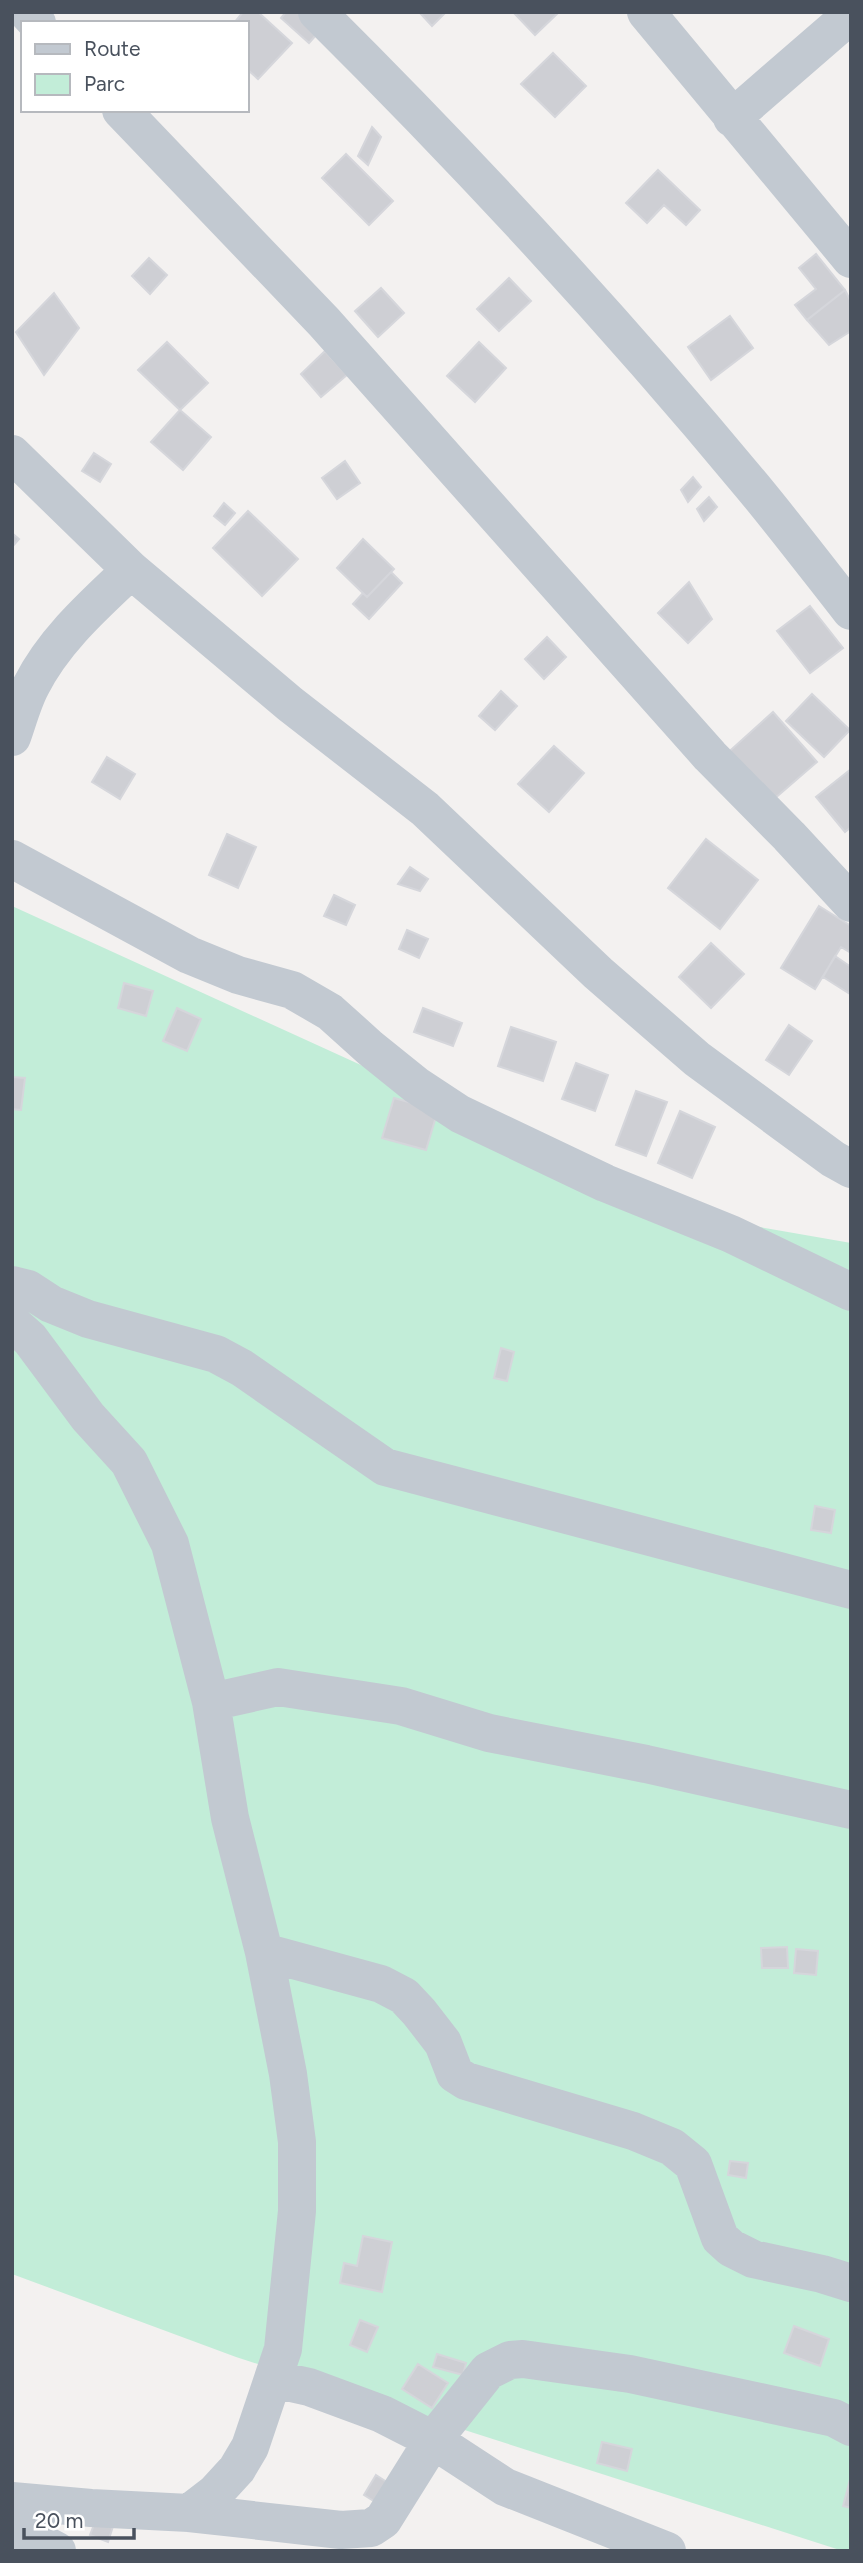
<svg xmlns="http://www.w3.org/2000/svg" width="863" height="2563" font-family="Figtree,sans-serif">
<rect width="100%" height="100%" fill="#f3f1f0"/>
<path fill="#c2edd8" d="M12 906 690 1215 851 1243V2551H843L236 2357 12 2274Z"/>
<path fill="#cecfd4" stroke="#d5d6db" stroke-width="2" d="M243 12H258L292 43 258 79 247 69V23H234Z
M286 12H312L325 25 309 43 281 18Z
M419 12H446L432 26Z
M513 12H559L535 35Z
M553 53 586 86 555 117 521 84Z
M372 127 381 137 368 165 358 156Z
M346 154 393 201 369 225 322 178Z
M658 170 700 210 686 225 664 205 647 223 626 203Z
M816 254 845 290 807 320 795 305 816 289 799 268Z
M149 258 167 275 150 294 132 276Z
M509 278 531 301 499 331 477 309Z
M381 288 404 313 378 337 355 311Z
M845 290 851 302V331L829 345 807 320Z
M54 293 79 328 44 375 16 332Z
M730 316 753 348 711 380 688 347Z
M167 342 208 383 180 410 138 370Z
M479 342 506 368 475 402 447 376Z
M325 351 347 375 321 397 301 374Z
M180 410 211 437 183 470 151 442Z
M94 453 111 464 100 482 82 471Z
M345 461 360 483 337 499 322 478Z
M693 477 701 487 688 502 681 490Z
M709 497 717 507 704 521 697 509Z
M224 503 235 513 225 525 214 516Z
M248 511 298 559 262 596 213 548Z
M12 533 19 539 12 547Z
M363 539 394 569 367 597 337 568Z
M391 572 402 583 369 619 353 604 363 593 367 597Z
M689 582 712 619 688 643 658 613Z
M810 606 843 648 810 673 777 631Z
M547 637 566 657 544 679 525 659Z
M501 691 517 706 495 730 479 716Z
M812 694 850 730 824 757 786 721Z
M773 712 817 762 767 805 723 757Z
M554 746 584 773 549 812 518 784Z
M107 757 135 774 120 799 92 782Z
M851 769V827L845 832 816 797Z
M227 834 256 847 238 888 209 875Z
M706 839 758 880 720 929 668 888Z
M410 867 428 879 420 891 398 884Z
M334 895 355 905 346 925 324 916Z
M819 906 851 926V953L841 947 815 989 781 968Z
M407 930 428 939 419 958 399 949Z
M711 943 744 974 711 1008 679 977Z
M835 956 851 967 850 994 823 977Z
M124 983 153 991 146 1016 118 1008Z
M177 1008 201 1019 187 1051 163 1041Z
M423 1008 462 1023 453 1046 414 1032Z
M789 1025 812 1041 789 1075 766 1060Z
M511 1027 556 1042 543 1081 498 1066Z
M576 1063 608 1075 595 1111 562 1099Z
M12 1077 25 1078 21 1110 12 1109Z
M636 1091 667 1102 646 1156 616 1145Z
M394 1098 438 1110 426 1150 382 1138Z
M680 1111 715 1127 692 1178 658 1163Z
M501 1348 514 1352 507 1381 494 1378Z
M815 1506 835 1510 831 1533 811 1530Z
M787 1947 788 1968H762L761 1948Z
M796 1949 818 1951 816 1975 794 1973Z
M730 2161 748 2163 746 2178 728 2175Z
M363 2236 392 2242 382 2292 340 2283 344 2263 357 2266Z
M360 2320 378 2327 367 2352 350 2345Z
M794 2326 829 2339 820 2366 784 2353Z
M437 2354 466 2363 463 2375 433 2367Z
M418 2364 448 2383 432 2408 402 2389Z
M602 2442 632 2449 627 2471 597 2463Z
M376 2475 396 2488 383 2507 364 2495Z
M851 2476V2508L843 2506Z
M97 2517 114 2523 108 2542 90 2535Z"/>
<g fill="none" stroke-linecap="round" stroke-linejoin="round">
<path stroke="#c2c9d1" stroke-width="38" d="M27 12 37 23
M317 12C469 163 615 321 752 486 786 527 818 569 851 611
M646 12 851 259
M121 110 324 322 710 756 789 836 851 903
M732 118 838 26 851 19
M12 454 131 570 290 704 425 809 598 973 697 1059 833 1159 851 1169
M12 737C18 720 23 701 31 686 54 640 95 604 131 570
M12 859 189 955 238 975 292 990 330 1012 370 1048 416 1085 460 1114 605 1183 731 1234 851 1292
M12 1285 28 1289 51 1304 88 1319 216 1354 242 1368 385 1467 851 1590
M12 1323 30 1339 88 1417 129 1462 170 1544 211 1702 230 1818 264 1952 288 2074 297 2142V2211L283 2349 250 2447 237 2469 215 2493 189 2513 91 2508 12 2501
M211 1702 278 1687 401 1706 489 1733 646 1764 851 1810
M264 1952 381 1984 404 1996 419 2012 443 2043 455 2074 466 2081 633 2131 672 2147 693 2164 720 2238 731 2248 753 2259 822 2274 851 2283
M273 2379 309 2387 382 2414 433 2440 505 2487 667 2551
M189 2513 341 2530 371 2528 383 2520 433 2440 488 2371 510 2360 523 2359 630 2374 834 2418 851 2427
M12 2527 57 2551"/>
</g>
<rect width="863" height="2563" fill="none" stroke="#49515d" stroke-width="28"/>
<rect x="21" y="21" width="228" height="91" fill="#ffffff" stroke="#b6b9be" stroke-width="2"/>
<rect x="35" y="44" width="35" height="10" fill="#c2c9d1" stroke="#b6b9be" stroke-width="2"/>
<text x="84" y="56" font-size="21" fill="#49515d">Route</text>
<rect x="35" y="74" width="35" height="21" fill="#c2edd8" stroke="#b6b9be" stroke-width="2"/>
<text x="84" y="91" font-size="21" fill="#49515d">Parc</text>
<path d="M24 2528v10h110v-10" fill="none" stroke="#49515d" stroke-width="3.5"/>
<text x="35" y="2528" font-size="21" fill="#49515d" stroke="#ffffff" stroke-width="5" paint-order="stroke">20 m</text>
</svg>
